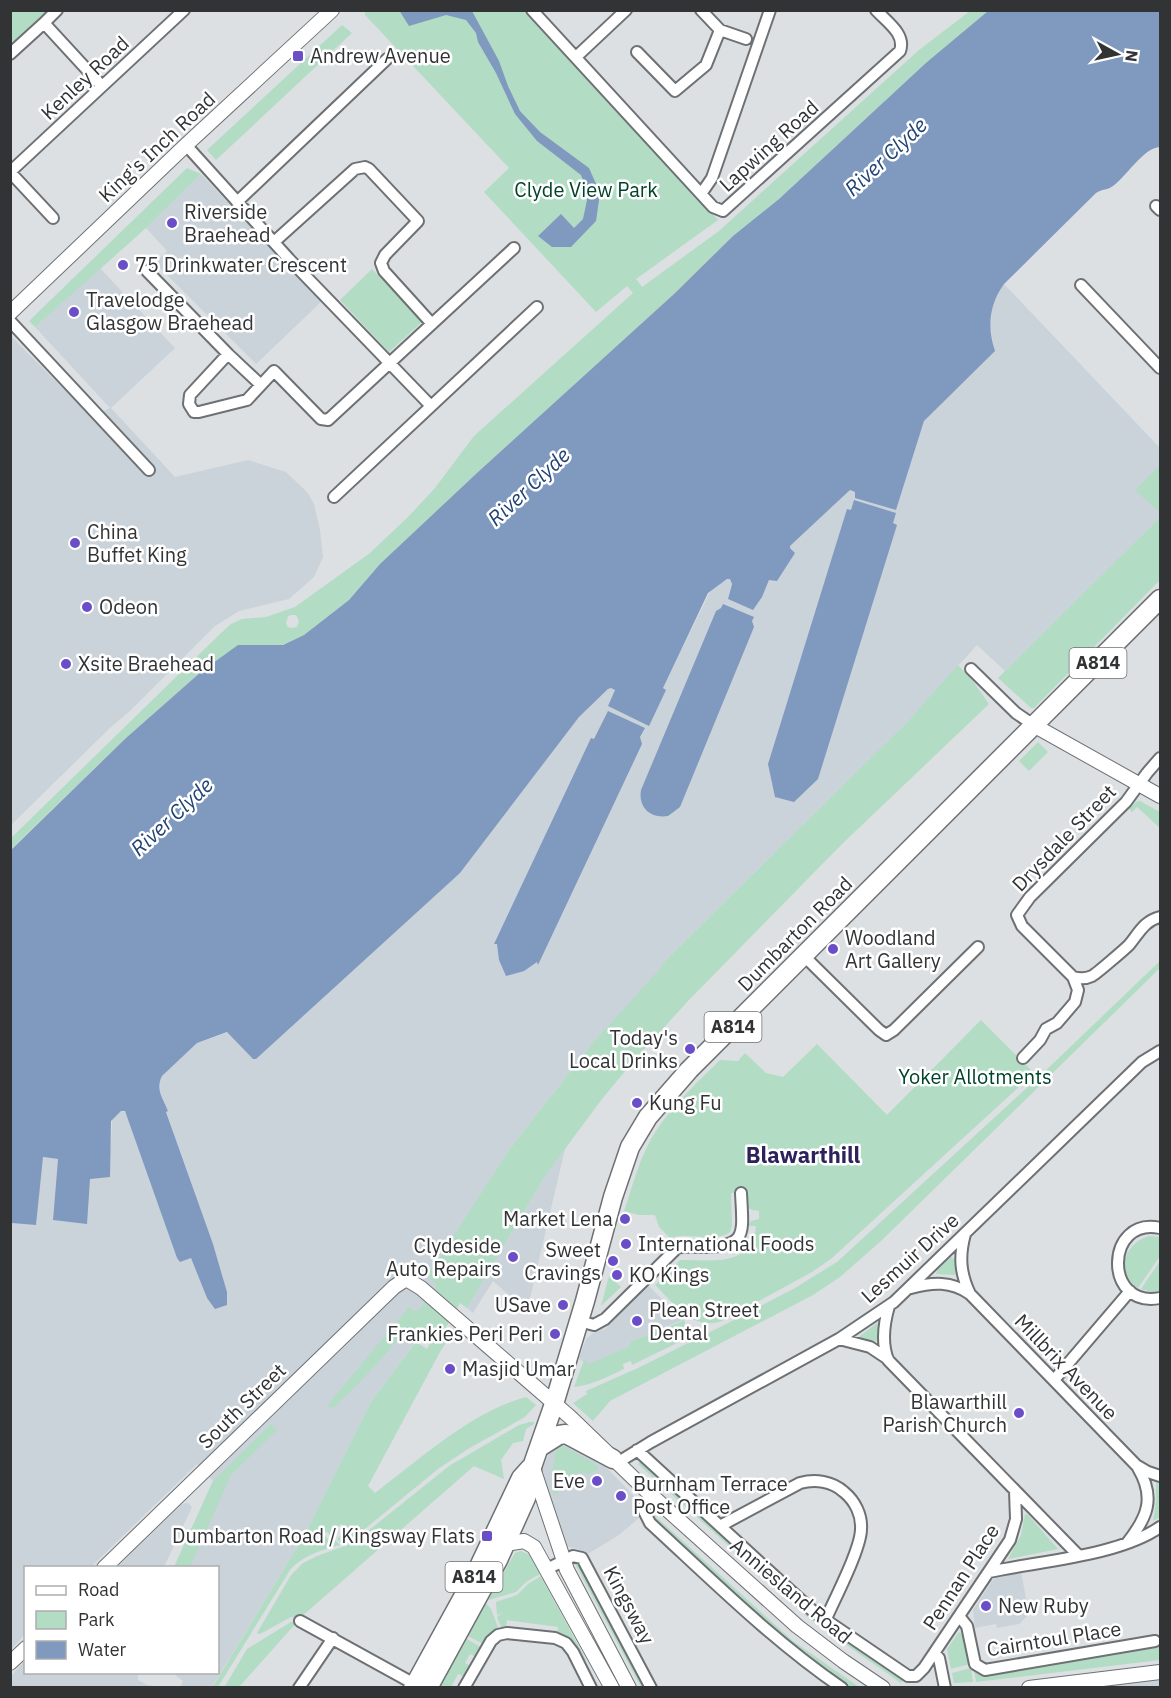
<svg xmlns="http://www.w3.org/2000/svg" width="1171" height="1698" font-family="'IBM Plex Sans',sans-serif">
<rect width="100%" height="100%" fill="#dce0e2"/>
<path fill="#cad3da" d="M201 174 321 302 256 364 155 263 167 251 146 228Z
M100 268 175 348 111 408 175 477 248 460 286 472 307 492 314 504 320 530 323 557 314 577 289 599 239 611 215 626 131 710 110 728 11 825V338L12 337 91 417 110 408 35 327Z
M1004 284 1160 448V465L1136 490 1160 513V517L1005 671 977 645 909 720 665 961 666 963 590 1046 509 1150 436 1264 437 1285 406 1329 418 1339 371 1402 304 1536 212 1687H180L183 1681 176 1676 178 1673 218 1672V1568L174 1567 213 1481 197 1464 91 1567 26 1568 25 1634 11 1650V1221L36 1225 42 1157 58 1159 53 1220 90 1178 111 1144 112 1119 121 1111 126 1112 177 1258 180 1262 191 1258 207 1298 227 1292 213 1244 166 1111 168 1110 159 1092V1082L162 1076 197 1043 229 1032 460 873 579 717 608 689 611 688 615 690 608 706 665 690 662 688 711 590 729 578 732 581 728 599 754 606 762 596 769 580H777L794 553 790 548V546L850 490 855 492V497L896 510 924 421 993 345 990 324 991 308 994 300Z
M565 1149 527 1311 493 1281 473 1313 467 1308 545 1176Z
M648 1285 683 1320 631 1341 628 1347 589 1365 579 1359 586 1339 593 1333 605 1329Z
M561 1439 599 1460 634 1496 637 1503 636 1511 639 1518 619 1535 586 1555 580 1550 566 1546 558 1526 552 1504 548 1496 542 1477 543 1468 552 1448Z
M188 1503 192 1507 164 1567H117L182 1504Z
M1021 1572 1029 1614 1019 1624 997 1628 996 1624 975 1628 973 1610 992 1581 997 1577Z
M25 1660 26 1672 135 1673 138 1675V1680L147 1685 162 1687H11V1676Z
M1160 1678V1687L1086 1688Z"/>
<path fill="#b2dcc4" fill-rule="evenodd" d="M10 11H53L19 42 11 41Z
M365 11H523L718 220 636 279 642 287 719 231 919 50 970 11H988L927 62 779 199 733 236 674 294 478 472 380 564 349 600 304 635 282 645 238 646 202 671 126 738 11 849V838L220 634 231 624 242 619 266 617 295 607 370 553 409 516 435 488 474 436 633 293 627 286 596 312 484 192 509 168 365 15ZM292 615H296L299 621 297 627 292 628 288 627 286 623 288 616Z
M342 25 352 33 216 160 207 150Z
M187 168 201 174 146 228 35 327 29 321Z
M372 269 422 322 389 352 340 300Z
M1160 465V513L1135 490Z
M1160 517V580L1034 708H1031L998 678Z
M958 665 972 680 989 704 841 845 687 1002 631 1064 602 1099 545 1176 467 1308 460 1303 446 1327 452 1333 440 1352 368 1486 375 1493C420 1459 471 1412 526 1397L536 1405 525 1417 468 1449 438 1469 355 1537 342 1544 337 1539 347 1529 341 1524 330 1535 326 1531 323 1534 329 1540 332 1537 340 1545C320 1551 305 1554 290 1570L218 1687 212 1688 304 1536 371 1402 416 1342 427 1349 433 1337 424 1330 418 1339 406 1329C384 1357 360 1383 334 1407H326L409 1307 415 1311 419 1310 437 1285 426 1275 436 1263 509 1150 590 1046 665 963 664 962 909 720Z
M1038 742 1048 752 1029 771 1019 761Z
M1140 801 1160 812V828L1137 807 1132 812 1129 809 1136 802Z
M1160 961V968L881 1241 840 1277 813 1295 610 1401 593 1421 573 1403 587 1394 586 1391 638 1368 730 1322 795 1288 837 1262 1042 1074Z
M981 1020 1034 1073 832 1258 812 1272 722 1321C693 1332 673 1302 655 1285L680 1260C709 1260 753 1268 756 1226H748L751 1221 759 1219V1211L752 1210 747 1207 746 1193H731L732 1226 730 1232C717 1243 687 1232 670 1238L659 1227 655 1215H639L624 1211C632 1188 638 1163 650 1141 667 1110 695 1085 720 1060L738 1061 745 1053 766 1073 783 1077 817 1044 887 1115Z
M1150 1236 1160 1237V1256L1138 1288C1114 1272 1125 1242 1150 1236Z
M951 1257 955 1260 956 1275 936 1274 938 1269Z
M1160 1261V1291L1152 1292 1141 1289Z
M609 1276 621 1287 601 1306Z
M680 1314 685 1322 683 1336 679 1342 632 1365 631 1361 623 1364 624 1369C607 1377 592 1385 574 1387L584 1360 589 1364 628 1347 631 1341 683 1321 678 1316Z
M877 1323 880 1327 879 1342 861 1339 860 1336Z
M530 1422H534V1424L526 1429 523 1441 513 1443 501 1460 504 1479 474 1466 301 1617H291L260 1634 257 1633 291 1575 303 1563 317 1556 353 1543 449 1466 519 1425Z
M271 1424 277 1430 231 1475 190 1567H174L213 1481Z
M561 1445 597 1465 599 1469 589 1474C575 1470 566 1475 564 1490L554 1495C549 1480 554 1461 557 1446Z
M642 1460 831 1630 903 1679 901 1683 811 1620 638 1464Z
M1156 1483 1160 1484V1517L1153 1521 1156 1501Z
M1025 1514 1028 1515 1058 1549 1008 1559 1021 1535Z
M652 1515H654L793 1641 859 1687H850L790 1645 651 1518Z
M521 1551 530 1555 540 1574 526 1582 516 1592 488 1600 515 1553Z
M578 1561 647 1687H641L574 1562Z
M541 1576 586 1660 582 1662 557 1634 558 1627 507 1620 506 1628 502 1629 497 1617 502 1613 497 1615 496 1602 517 1595 528 1584Z
M486 1603 491 1609 499 1630 489 1636 483 1644 468 1636Z
M291 1622H297L239 1687 224 1688 247 1649Z
M959 1632 965 1637 970 1664 951 1669 947 1649Z
M467 1639 481 1647 476 1657 470 1654 465 1663 471 1666 465 1677 458 1674 451 1687 439 1688Z
M1160 1645V1660L976 1682 974 1669 992 1673Z
M971 1668 973 1682 954 1683 952 1673Z"/>
<path fill="#8099be" d="M399 10 472 11 499 61 508 86 520 111 540 132 589 168 597 186 600 193 596 221 571 247H552L538 236 561 214 574 228 583 219 587 200 588 192 581 175 537 141 515 114 496 73 478 42 476 33 466 20 446 15 409 26Z
M988 11H1160V147C1143 148 1127 176 1113 186 1108 190 1102 189 1096 193L1004 284C989 305 987 327 995 351L924 421 896 510 855 498V492L850 490 790 546V548L795 553 777 581 769 580 762 597 753 610 728 599 732 584 730 579H727L708 593 663 688 666 690 649 726 608 706 615 690 611 688 608 689 579 717 460 873 256 1059H253L227 1032 197 1043 162 1076C155 1090 163 1098 168 1111L166 1112 213 1244 227 1292V1305L215 1309 207 1298 191 1258 180 1262 177 1258 125 1111H121L111 1121 110 1177 90 1179 87 1224 53 1220 58 1159 43 1157 36 1225 12 1223 10 1221 11 850 126 738 202 671 238 645H283L304 635 349 600 380 564 478 472 674 294 733 236 779 199 927 62Z
M854 500 896 513 893 523 897 525 818 779 794 802 775 797 768 764 847 509 851 510Z
M723 604 754 617 752 621 754 627 680 807 668 816C651 819 638 808 641 790L716 611 721 608Z
M608 711 645 728 640 737 642 744 538 965 537 962 524 971 506 976 499 960 497 944H494L591 738 594 739Z"/>
<g fill="none" stroke-linecap="round" stroke-linejoin="round">
<g stroke="#6e7174" stroke-width="14">
<path id="minor" d="M57 10 44 23 102 86
M532 10 713 207 723 211 900 51C906 34 887 22 876 10
M720 30 746 39
M637 52 675 91 706 65 720 30 701 10
M10 54 44 23
M576 57 626 10
M186 145 289 259 431 406
M10 172 184 10
M10 172 53 218
M701 194 712 178 770 10
M237 202 387 59
M1156 206 1160 210
M274 242 355 169 365 167 369 169 418 221 385 255 381 263 384 271 432 324
M147 271 228 354
M1081 285 1160 368
M10 321 149 470
M261 385 228 354 190 395 189 404 194 412H199L247 400 274 371 321 419 328 420 514 248
M334 497 537 307
M971 669 1016 713 1035 726
M1160 758 1147 773 1126 802 1030 897 1017 915 1022 926 1073 977C1080 979 1086 979 1092 976 1096 974 1125 949 1129 945 1139 933 1144 921 1160 917
M804 956 879 1030 886 1035 894 1030 978 947
M1023 1058 1040 1040 1046 1029 1057 1023 1075 1002 1078 990 1073 977
M1160 1228C1105 1216 1103 1309 1160 1298
M965 1234C959 1256 960 1273 970 1294
M911 1288C933 1282 951 1281 970 1294L1136 1465 1148 1472 1160 1476
M889 1306C884 1323 881 1342 888 1360L1078 1555
M579 1321 594 1325 605 1319 677 1248C684 1246 692 1247 700 1247 748 1247 743 1235 741 1193
M839 1339 870 1347 888 1359
M1054 1380 1130 1291
M637 1450 814 1612 908 1676H916L924 1668 1010 1540 1016 1519 1015 1491
M617 1463 651 1442 839 1339 894 1302 1142 1062 1160 1051
M651 1495 644 1511 650 1523C712 1580 772 1640 842 1688
M720 1526 800 1483C815 1479 832 1481 844 1492 855 1501 862 1515 861 1529 861 1549 834 1600 825 1621
M1127 1543C1147 1518 1156 1498 1138 1468
M547 1569 573 1556 582 1558 651 1688
M989 1572C1039 1561 1119 1556 1160 1527
M959 1616 967 1626 975 1664 985 1670 1155 1641
M300 1621 418 1686
M934 1653 939 1658 945 1688
M299 1688 333 1638
M464 1688 491 1641 498 1635 507 1633 555 1638 566 1643 573 1652 591 1688"/>
</g>
<g stroke="#6e7174" stroke-width="16">
<path id="tertiary" d="M10 313 186 145 332 10
M1035 726 1160 796
M534 1471 567 1570 629 1688
M506 1544 524 1541 534 1547 612 1688
M104 1568 394 1287 403 1281 408 1280 421 1288 570 1417 651 1495 797 1626 843 1661 883 1688
M10 1663 26 1648
M1029 1688 1160 1672"/>
</g>
<g stroke="#6e7174" stroke-width="21">
<path id="primary" d="M540 1447 559 1435 566 1434 613 1459
M413 1688 474 1577 521 1478 530 1468
M428 1688 498 1560 526 1498 532 1479V1467L554 1404 585 1301 613 1197 630 1147 648 1117 689 1070 1160 599"/>
</g>
<use href="#minor" stroke="#fff" stroke-width="10"/>
<use href="#tertiary" stroke="#fff" stroke-width="14"/>
<use href="#primary" stroke="#fff" stroke-width="18"/>
</g>
<g fill="#6a4ec7" stroke="#fff" stroke-width="2">
<rect x="292" y="50" width="12" height="12" rx="3"/>
<circle cx="172" cy="223" r="6"/>
<circle cx="123" cy="265" r="6"/>
<circle cx="74" cy="312" r="6"/>
<circle cx="75" cy="543" r="6"/>
<circle cx="87" cy="607" r="6"/>
<circle cx="66" cy="664" r="6"/>
<circle cx="833" cy="949" r="6"/>
<circle cx="690" cy="1049" r="6"/>
<circle cx="637" cy="1103" r="6"/>
<circle cx="625" cy="1219" r="6"/>
<circle cx="626" cy="1244" r="6"/>
<circle cx="513" cy="1257" r="6"/>
<circle cx="613" cy="1261" r="6"/>
<circle cx="617" cy="1275" r="6"/>
<circle cx="563" cy="1305" r="6"/>
<circle cx="637" cy="1321" r="6"/>
<circle cx="555" cy="1334" r="6"/>
<circle cx="450" cy="1369" r="6"/>
<circle cx="1019" cy="1413" r="6"/>
<circle cx="597" cy="1481" r="6"/>
<circle cx="621" cy="1496" r="6"/>
<rect x="481" y="1530" width="12" height="12" rx="3"/>
<circle cx="986" cy="1606" r="6"/>
</g>
<g text-anchor="middle" stroke-width="5" stroke-linejoin="round" paint-order="stroke">
<g fill="#fff" stroke="#707072" stroke-width="1.5">
<rect x="1069.5" y="648" width="57" height="30" rx="4.5"/>
<rect x="704.5" y="1012" width="57" height="30" rx="4.5"/>
<rect x="445.5" y="1562" width="57" height="30" rx="4.5"/>
</g>
<g font-size="18" font-weight="bold" fill="#323335">
<text x="1098" y="669">A814</text>
<text x="733" y="1033">A814</text>
<text x="474" y="1583">A814</text>
</g>
<g font-size="20" fill="#323335" stroke="#fff" text-anchor="start">
<text x="310" y="63">Andrew Avenue</text>
<text x="184" y="219">Riverside<tspan x="184" dy="23">Braehead</tspan></text>
<text x="135" y="272">75 Drinkwater Crescent</text>
<text x="86" y="307">Travelodge<tspan x="86" dy="23">Glasgow Braehead</tspan></text>
<text x="87" y="539">China<tspan x="87" dy="23">Buffet King</tspan></text>
<text x="99" y="614">Odeon</text>
<text x="78" y="671">Xsite Braehead</text>
<text x="845" y="945">Woodland<tspan x="845" dy="23">Art Gallery</tspan></text>
<text x="678" y="1045" text-anchor="end">Today's<tspan x="678" dy="23">Local Drinks</tspan></text>
<text x="649" y="1110">Kung Fu</text>
<text x="613" y="1226" text-anchor="end">Market Lena</text>
<text x="638" y="1251">International Foods</text>
<text x="501" y="1253" text-anchor="end">Clydeside<tspan x="501" dy="23">Auto Repairs</tspan></text>
<text x="601" y="1257" text-anchor="end">Sweet<tspan x="601" dy="23">Cravings</tspan></text>
<text x="629" y="1282">KO Kings</text>
<text x="551" y="1312" text-anchor="end">USave</text>
<text x="649" y="1317">Plean Street<tspan x="649" dy="23">Dental</tspan></text>
<text x="543" y="1341" text-anchor="end">Frankies Peri Peri</text>
<text x="462" y="1376">Masjid Umar</text>
<text x="1007" y="1409" text-anchor="end">Blawarthill<tspan x="1007" dy="23">Parish Church</tspan></text>
<text x="585" y="1488" text-anchor="end">Eve</text>
<text x="633" y="1491">Burnham Terrace<tspan x="633" dy="23">Post Office</tspan></text>
<text x="475" y="1543" text-anchor="end">Dumbarton Road / Kingsway Flats</text>
<text x="998" y="1613">New Ruby</text>
</g>
<g font-size="20" fill="#323335" stroke="#fff">
<text transform="translate(85 78) rotate(-43)" y="7">Kenley Road</text>
<text transform="translate(769 146) rotate(-42)" y="7">Lapwing Road</text>
<text transform="translate(157 147) rotate(-43)" y="7">King's Inch Road</text>
<text transform="translate(1064 838) rotate(-46)" y="7">Drysdale Street</text>
<text transform="translate(795 934) rotate(-45)" y="7">Dumbarton Road</text>
<text transform="translate(910 1258) rotate(-42)" y="7">Lesmuir Drive</text>
<text transform="translate(1066 1367) rotate(46)" y="7">Millbrix Avenue</text>
<text transform="translate(242 1406) rotate(-44)" y="7">South Street</text>
<text transform="translate(961 1577) rotate(-57)" y="7">Pennan Place</text>
<text transform="translate(791 1591) rotate(40)" y="7">Anniesland Road</text>
<text transform="translate(629 1605) rotate(62)" y="7">Kingsway</text>
<text transform="translate(1054 1639) rotate(-9)" y="7">Cairntoul Place</text>
</g>
<g font-size="20" fill="#01422a" stroke="#fff">
<text x="586" y="197">Clyde View Park</text>
<text x="975" y="1084">Yoker Allotments</text>
</g>
<g font-size="21" font-style="italic" fill="#214374" stroke="#fff">
<text transform="translate(886 157) rotate(-43)" y="7">River Clyde</text>
<text transform="translate(529 487) rotate(-43)" y="7">River Clyde</text>
<text transform="translate(172 817) rotate(-43)" y="7">River Clyde</text>
</g>
<g font-size="22" font-weight="bold" fill="#2e225c" stroke="#fff">
<text x="803" y="1163">Blawarthill</text>
</g>
</g>
<rect width="1171" height="1698" fill="none" stroke="#323335" stroke-width="24"/>
<rect x="24" y="1566" width="195" height="108" fill="#ffffff" stroke="#adadae" stroke-width="1.5"/>
<rect x="36" y="1586" width="30" height="9" fill="#ffffff" stroke="#adadae" stroke-width="1.5"/>
<text x="78" y="1596" font-size="18" fill="#323335">Road</text>
<rect x="36" y="1611" width="30" height="18" fill="#b2dcc4" stroke="#adadae" stroke-width="1.5"/>
<text x="78" y="1626" font-size="18" fill="#323335">Park</text>
<rect x="36" y="1641" width="30" height="18" fill="#8099be" stroke="#adadae" stroke-width="1.5"/>
<text x="78" y="1656" font-size="18" fill="#323335">Water</text>
<g transform="translate(1117 54) rotate(98)" stroke="#ffffff" stroke-width="4.5" paint-order="stroke">
<path d="M0-4.5L10 22L0 15L-10 22Z" fill="#323335"/>
<text y="-9" font-size="16" font-weight="bold" text-anchor="middle" fill="#323335">N</text>
</g>
</svg>
